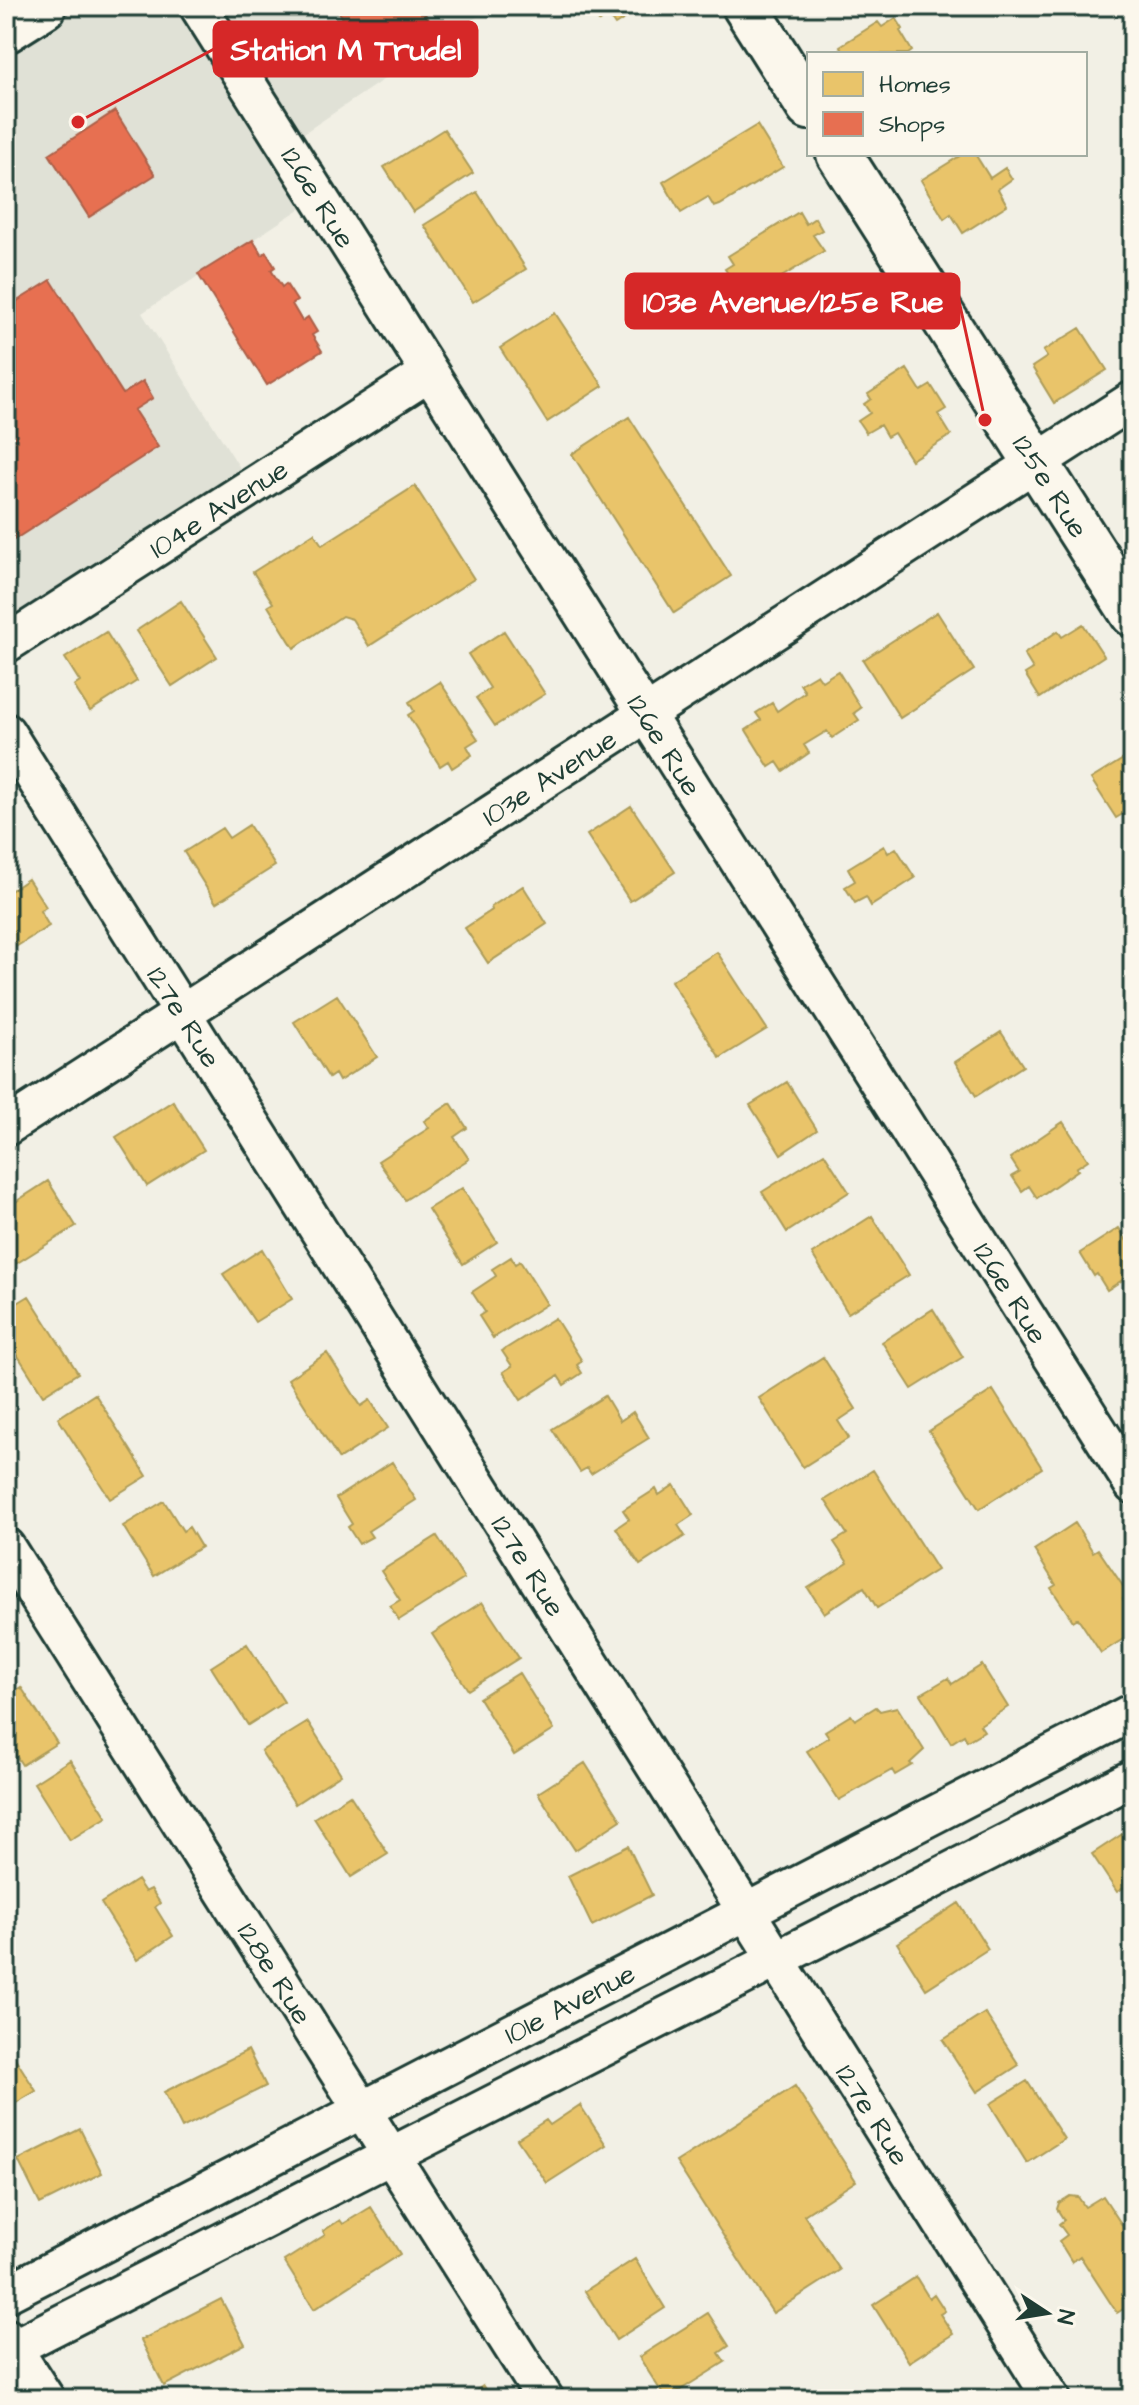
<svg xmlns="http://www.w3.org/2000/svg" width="1139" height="2405" font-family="'Architects Daughter',sans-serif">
<rect width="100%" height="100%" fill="#f2f0e5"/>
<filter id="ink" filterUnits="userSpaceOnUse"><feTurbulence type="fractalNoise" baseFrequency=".0125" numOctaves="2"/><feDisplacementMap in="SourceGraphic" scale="16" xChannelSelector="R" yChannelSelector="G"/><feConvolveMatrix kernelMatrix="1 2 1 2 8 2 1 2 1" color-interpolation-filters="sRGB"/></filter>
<g filter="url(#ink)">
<path fill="#e0e1d6" d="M44 6H493L286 145 318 197 142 313 252 487 6 644V30Z"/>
<path fill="#e9c46a" stroke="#ac9c5a" stroke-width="2" d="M590 6H645L615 25 608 15 599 21Z
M896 18 903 29 900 31 912 51 908 54H845L840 46 878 22 882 27Z
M757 125 783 167 720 205 714 207 708 197 681 213 663 182Z
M444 129 473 173 413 212 384 167Z
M963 154H975L990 178 1005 168 1012 179 998 189 1007 205 963 233 951 214 944 219 921 180Z
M477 192 526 269 473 302 424 225Z
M799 212 806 224 815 218 822 230 813 235 824 251 752 295 747 286 739 291 725 269 733 264 728 256Z
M555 313 603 386 547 422 500 348Z
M1080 328 1107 370 1054 403 1032 367 1047 357 1043 351Z
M907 369 921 391 931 385 946 409 938 414 951 435 911 460 894 433 887 437 880 425 866 433 858 421 870 413 864 404 871 399 868 394Z
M629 417 731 576 674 613 572 454Z
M415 486 474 579 369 646 352 619 342 616 294 648 268 606 273 603 253 572 314 533 322 545Z
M181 601 217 657 172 686 136 631Z
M937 612 974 670 900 718 863 660Z
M1083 624 1104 656 1040 698 1025 674 1033 669 1024 654 1058 631 1062 637Z
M504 631 545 694 495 726 476 698 490 688 468 654Z
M106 632 137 681 90 711 74 686 80 682 65 658Z
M838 671 861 708 854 713 859 720 832 738 827 731 804 745 809 753 783 771 777 762 769 767 746 730 761 720 756 713 772 703 777 711 805 692 800 684 817 674 822 681Z
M440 682 478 739 467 746 472 755 452 768 448 761 440 766 408 715 414 711 409 702Z
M1133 753V808L1116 818 1091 779Z
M631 806 675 872 630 901 587 835Z
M249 825 275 866 216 903 184 852 222 828 229 838Z
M884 846 888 853 896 848 915 878 871 906 866 897 855 903 845 887 855 881 848 868Z
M28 879 46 907 40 911 49 926 6 953V894Z
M523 886 547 924 488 963 465 928 492 910 491 907Z
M717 952 767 1029 720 1058 671 981Z
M337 995 377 1057 339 1081 335 1074 329 1078 294 1022Z
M6 1019 17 1035 6 1042Z
M1001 1032 1023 1066 976 1096 955 1062Z
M787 1082 817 1130 781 1154 750 1105Z
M173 1101 204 1150 147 1186 116 1137Z
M451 1103 467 1128 454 1137 469 1159 405 1200 378 1161 429 1128 424 1121Z
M1063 1122 1088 1160 1076 1168 1078 1170 1037 1198 1029 1186 1022 1191 1012 1176 1019 1172 1010 1158Z
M824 1153 849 1192 787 1232 762 1192Z
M48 1181 76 1226 6 1270V1208Z
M462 1188 497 1242 463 1264 428 1209Z
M872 1216 909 1275 848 1313 812 1254Z
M1119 1228 1133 1251V1273L1107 1290 1097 1274 1094 1276 1080 1253Z
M262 1249 292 1299 255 1322 223 1274Z
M511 1257 515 1264 520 1261 547 1304 493 1338 479 1316 485 1312 472 1292 496 1276 492 1269Z
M29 1296 78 1373 43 1395 6 1337V1310Z
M933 1309 963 1357 912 1389 882 1342Z
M555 1318 582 1361 577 1365 582 1373 564 1385 558 1376 521 1400 503 1372 512 1366 502 1351Z
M327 1353 361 1406 370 1400 388 1428 339 1459 288 1379Z
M823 1357 856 1409 838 1421 849 1438 803 1467 759 1398Z
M993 1390 1042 1468 979 1509 929 1431Z
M95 1394 147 1476 110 1499 58 1418Z
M605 1396 620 1421 633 1412 649 1438 591 1474 587 1468 580 1472 552 1429Z
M392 1462 416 1500 368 1531 372 1537 359 1544 348 1527 352 1524 336 1498Z
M873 1470 937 1570 877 1608 864 1587 824 1613 808 1588 848 1563 834 1542 847 1534 825 1500Z
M674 1485 693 1515 678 1525 685 1536 640 1565 616 1528 629 1519 623 1510 656 1489 659 1495Z
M164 1501 183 1531 189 1527 201 1547 154 1576 123 1526Z
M1075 1523 1093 1552 1098 1549 1129 1595 1123 1599 1133 1616V1633L1101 1653 1078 1618 1073 1621 1051 1588 1056 1585 1034 1550Z
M437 1536 464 1579 399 1620 390 1606 400 1600 381 1571Z
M482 1602 519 1658 468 1690 432 1634Z
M247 1644 284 1702 248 1725 211 1667Z
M982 1665 1008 1707 980 1725 984 1731 967 1741 964 1735 951 1743 921 1694 948 1678 952 1684Z
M519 1673 554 1730 514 1755 479 1698Z
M21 1687 57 1743 22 1765 6 1740V1697Z
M876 1707 880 1711 897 1707 924 1750 910 1763 912 1765 895 1775 892 1770 839 1800 807 1751 829 1737 825 1731 851 1715 855 1720Z
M308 1722 341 1774 295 1804 261 1751Z
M70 1760 107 1817 70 1840 34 1783Z
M585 1763 621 1820 575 1850 538 1793Z
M350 1795 388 1854 351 1877 314 1818Z
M1133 1827V1882L1117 1892 1092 1854Z
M628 1846 652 1895 592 1926 568 1876Z
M137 1880 145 1892 151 1889 160 1903 155 1907 173 1936 137 1960 101 1903Z
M959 1903 988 1949 926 1989 897 1943Z
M985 2013 1019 2065 977 2092 943 2040Z
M6 2044 36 2091 6 2109Z
M248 2050 266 2086 182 2128 164 2092Z
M1027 2081 1064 2139 1027 2163 990 2104Z
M795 2086 856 2181 804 2215 840 2270 773 2313 676 2162Z
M580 2105 606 2145 547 2183 517 2139 546 2120 550 2125Z
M80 2129 102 2173 40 2204 18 2160Z
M1070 2196 1078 2197 1085 2207 1103 2196 1133 2242V2303L1117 2313 1080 2256 1072 2262 1059 2241 1067 2235 1059 2224 1064 2220 1057 2209 1059 2203Z
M371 2207 400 2254 314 2309 284 2261 325 2235 323 2231 340 2220 343 2224Z
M635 2259 665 2308 616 2340 585 2291Z
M916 2277 929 2298 934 2294 945 2311 940 2314 953 2334 909 2362 873 2305Z
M221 2299 245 2344 164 2386 141 2340Z
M708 2313 729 2346 719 2353 725 2362 666 2399 639 2357Z
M483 2386 491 2399H463Z"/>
<path fill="#e76f51" stroke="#ab6048" stroke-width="2" d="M335 6H420L429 20 369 59Z
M115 111 155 175 89 217 49 154Z
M253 240 262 255 266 252 275 267 271 270 282 287 286 284 297 301 292 304 302 321 308 317 317 332 312 335 322 351 267 385 198 274Z
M51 280 123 394 143 381 153 398 134 410 158 447 6 545V308Z"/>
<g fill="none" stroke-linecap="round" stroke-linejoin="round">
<g stroke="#1f3d34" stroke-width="42">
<g id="minor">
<path id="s1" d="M198 6 1133 1485"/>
<path id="s2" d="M6 644 429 373"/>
<path id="s3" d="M6 732 1052 2399"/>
<path id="s4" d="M6 1127 1133 400"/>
<path id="s5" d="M6 1547 545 2399"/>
<path id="s6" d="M6 2294 1133 1712"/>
<path d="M6 2337 46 2399"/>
<path d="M13 2348 1133 1778"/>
</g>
</g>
<g stroke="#1f3d34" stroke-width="50">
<path id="tertiary" d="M6 30 44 6"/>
</g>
<g stroke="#1f3d34" stroke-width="50">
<g id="secondary">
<path d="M745 6 809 107"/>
<path id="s7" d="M839 154 1133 614"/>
</g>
</g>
<use href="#minor" stroke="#fbf7ec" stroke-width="36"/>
<use href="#tertiary" stroke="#fbf7ec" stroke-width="44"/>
<use href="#secondary" stroke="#fbf7ec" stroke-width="44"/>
</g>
</g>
<g text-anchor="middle" stroke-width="8" stroke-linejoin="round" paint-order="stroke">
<g font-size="28" fill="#1f3d34" stroke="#fbf7ec">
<text dy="10" stroke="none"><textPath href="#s1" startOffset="226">126e Rue</textPath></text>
<text dy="10" stroke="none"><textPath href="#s7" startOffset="394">125e Rue</textPath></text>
<text dy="10" stroke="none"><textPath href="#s2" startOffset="252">104e Avenue</textPath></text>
<text dy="10" stroke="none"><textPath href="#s1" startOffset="874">126e Rue</textPath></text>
<text dy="10" stroke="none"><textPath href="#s4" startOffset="646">103e Avenue</textPath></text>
<text dy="10" stroke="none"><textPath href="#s3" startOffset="336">127e Rue</textPath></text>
<text dy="10" stroke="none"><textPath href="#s1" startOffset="1522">126e Rue</textPath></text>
<text dy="10" stroke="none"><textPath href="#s3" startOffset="984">127e Rue</textPath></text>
<text dy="10" stroke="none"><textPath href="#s5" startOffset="504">128e Rue</textPath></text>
<text dy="10" stroke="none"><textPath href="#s6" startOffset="634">101e Avenue</textPath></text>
<text dy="10" stroke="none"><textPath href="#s3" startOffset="1632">127e Rue</textPath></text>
</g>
</g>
<path fill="none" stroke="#d62828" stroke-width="3" d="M78 122L214 49M985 420L959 301"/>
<g fill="#d62828" stroke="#fbf7ec" stroke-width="3">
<circle cx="78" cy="122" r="8"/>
<circle cx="985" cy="420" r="8"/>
</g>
<g fill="#d62828" stroke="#d62828" stroke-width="3">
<rect x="214" y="22" width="263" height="54" rx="8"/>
<rect x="626" y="274" width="333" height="54" rx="8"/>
</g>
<g font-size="30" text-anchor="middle" font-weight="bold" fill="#fff">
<text x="346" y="60">Station M Trudel</text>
<text x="793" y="312">103e Avenue/125e Rue</text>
</g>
<rect width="1139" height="2405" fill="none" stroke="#fbf7ec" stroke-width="32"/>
<rect x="16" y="16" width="1107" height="2373" fill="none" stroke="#1f3d34" stroke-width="3" filter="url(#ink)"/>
<rect x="807" y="52" width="280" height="104" fill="#fbf7ec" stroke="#a3ada2" stroke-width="2"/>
<rect x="823" y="72" width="40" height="24" fill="#e9c46a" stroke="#a3ada2" stroke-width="2"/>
<text x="879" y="92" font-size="24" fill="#1f3d34">Homes</text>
<rect x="823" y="112" width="40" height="24" fill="#e76f51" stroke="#a3ada2" stroke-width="2"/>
<text x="879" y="132" font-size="24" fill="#1f3d34">Shops</text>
<g transform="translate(1047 2313) rotate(102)" stroke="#fbf7ec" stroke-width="6" paint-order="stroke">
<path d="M0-6L14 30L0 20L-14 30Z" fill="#1f3d34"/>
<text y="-12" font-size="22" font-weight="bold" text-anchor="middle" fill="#1f3d34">N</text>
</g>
</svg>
